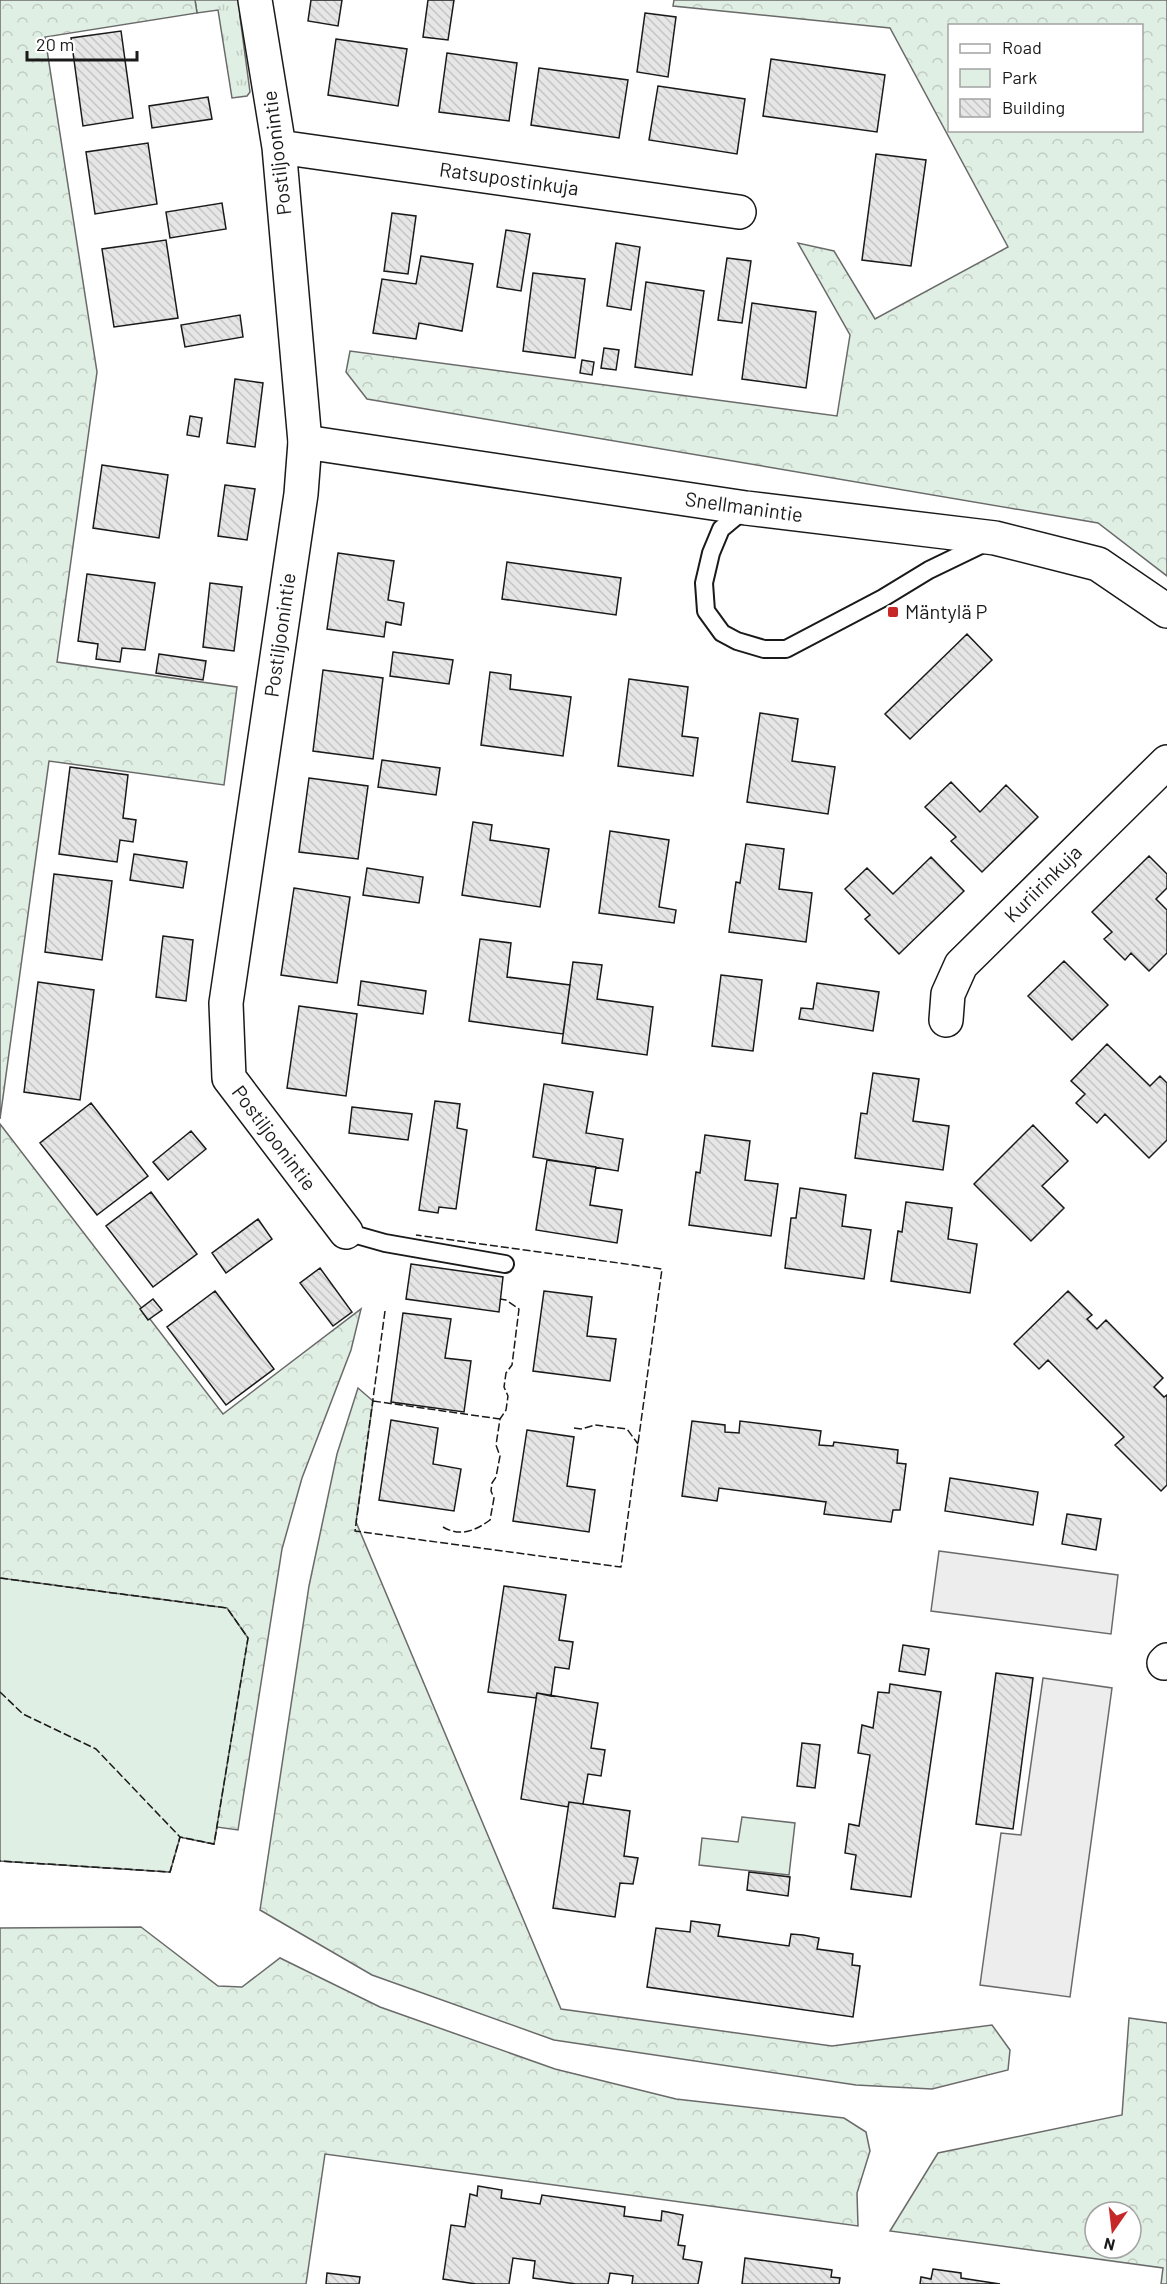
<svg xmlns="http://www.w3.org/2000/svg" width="1167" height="2284" font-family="Barlow,sans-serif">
<defs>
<pattern id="grass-tufts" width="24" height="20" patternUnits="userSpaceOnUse" patternTransform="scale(1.5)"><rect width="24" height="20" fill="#e0efe3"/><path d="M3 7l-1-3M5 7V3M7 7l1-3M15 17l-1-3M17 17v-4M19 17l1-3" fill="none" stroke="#c0ccc2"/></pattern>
<pattern id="forest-crowns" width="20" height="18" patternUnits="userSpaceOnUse" patternTransform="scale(1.5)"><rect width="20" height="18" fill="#e0efe3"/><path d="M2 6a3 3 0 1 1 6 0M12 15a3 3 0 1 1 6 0" fill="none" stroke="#c0ccc2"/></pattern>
<pattern id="building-back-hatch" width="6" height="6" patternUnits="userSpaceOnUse" patternTransform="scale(1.5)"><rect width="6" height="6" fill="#e6e6e6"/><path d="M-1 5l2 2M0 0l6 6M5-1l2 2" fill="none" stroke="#c5c5c5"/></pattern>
</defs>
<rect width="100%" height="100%" fill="#fff"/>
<path fill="url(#grass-tufts)" stroke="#6a6a6a" stroke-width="1.5" d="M195 0H240V17L250 92 247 96 232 98 218 10 197 13Z"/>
<path fill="url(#forest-crowns)" stroke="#6a6a6a" stroke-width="1.5" fill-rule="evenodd" d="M0 0H195L197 13 45 37 97 372 57 662 237 687 224 785 49 761 0 1119Z
M674 0H1167V576L1098 523 367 399 346 372 350 351 837 416 850 335 798 243 834 251 875 319 1008 247 890 28 673 6ZM950 26H1142V130H950Z
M0 1124 223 1414 361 1309 351 1350 302 1478 282 1549 238 1830 217 1827 214 1844 180 1837 170 1872 0 1861Z
M358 1388 373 1401 356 1522 561 2009 832 2046 992 2025 1010 2050 1008 2070 932 2089 856 2085 554 2040 372 1975 260 1910 309 1586 337 1454Z
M141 1927 218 1986 242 1987 280 1958 380 2007 555 2069 676 2099 844 2118 866 2132 870 2151 857 2193 858 2226 325 2154 306 2284H0V1928Z
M1129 2018 1167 2023V2284H1161L1163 2268 890 2231 938 2153 1122 2115ZM1095 2212H1131V2248H1095Z"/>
<path fill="#e0efe3" stroke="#6a6a6a" stroke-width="1.5" d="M0 1578 227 1608 248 1638 214 1844 180 1837 170 1872 0 1861Z
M742 1817 795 1823 789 1875 699 1865 702 1838 738 1842Z"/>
<path fill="#ededed" stroke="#6a6a6a" stroke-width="1.5" d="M939 1551 1118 1575 1111 1634 931 1611Z
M1043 1678 1112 1688 1070 1997 980 1985 1001 1833 1021 1835Z"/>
<path fill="url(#building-back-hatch)" stroke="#1a1a1a" stroke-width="1.5" d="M311 0H342L338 26 308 21Z
M428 0H454L448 40 423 37Z
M645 13 676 17 668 77 637 72Z
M121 31 133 118 83 126 71 38Z
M336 39 407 49 398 106 328 95Z
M447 53 517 63 509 121 439 112Z
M771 59 885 75 877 132 763 116Z
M539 68 628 80 619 138 531 125Z
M658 86 745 99 737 154 649 140Z
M208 97 212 119 152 128 149 106Z
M148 143 157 204 95 214 86 152Z
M876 154 926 160 911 266 862 260Z
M222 203 226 229 170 238 166 212Z
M392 213 416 216 408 274 384 271Z
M506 230 530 234 521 291 497 287Z
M166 240 178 318 114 327 102 249Z
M616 243 640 247 631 310 607 306Z
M421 256 473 264 462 331 419 323 416 339 373 333 382 279 416 284Z
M727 258 751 261 742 323 718 320Z
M533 273 585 279 575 358 523 351Z
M646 282 704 291 692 375 635 367Z
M752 303 816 312 806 388 742 379Z
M240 315 243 337 185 347 181 325Z
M604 348 619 350 616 370 601 368Z
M582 360 594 362 592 375 580 373Z
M235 379 263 383 255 447 227 443Z
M190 416 202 418 199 437 187 435Z
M102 465 168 475 159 538 93 528Z
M225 485 255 489 247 540 218 536Z
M338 553 394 561 388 600 404 603 401 625 386 622 384 637 327 629Z
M507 562 621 578 616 615 502 599Z
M87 574 155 583 145 650 122 648 120 662 96 659 98 644 78 641Z
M210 583 242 587 234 651 203 647Z
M967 634 992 660 910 739 885 714Z
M393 652 453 660 449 684 390 676Z
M159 654 206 661 203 680 156 673Z
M323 670 383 678 373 759 313 751Z
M490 672 511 675 510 689 571 697 563 756 481 745Z
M629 679 688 687 682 736 698 738 693 776 618 766Z
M760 713 798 719 792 761 835 767 828 814 747 802Z
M382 760 440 768 436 795 378 787Z
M70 767 128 775 123 818 136 820 133 842 120 840 117 862 59 854Z
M309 778 368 786 358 859 299 852Z
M951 782 980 812 1006 785 1038 817 982 872 951 841 956 837 925 807Z
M473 822 492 825 490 840 549 849 540 907 462 895Z
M610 831 669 840 659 907 676 910 674 923 599 913Z
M746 844 784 849 779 889 812 893 806 942 729 932 736 882 740 883Z
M134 854 187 862 183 888 130 880Z
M1149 856 1167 874V888L1156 899 1167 910V953L1149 971 1131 953 1125 960 1104 939 1112 932 1092 912Z
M931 857 964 891 899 954 865 919 870 915 845 889 867 868 893 894Z
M367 868 423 877 419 903 363 895Z
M54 874 112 881 102 960 45 952Z
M294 888 350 897 337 983 281 975Z
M163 936 193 940 186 1001 156 997Z
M480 939 511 943 507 977 570 985 563 1034 469 1021Z
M1064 961 1108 1005 1072 1040 1028 996Z
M573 962 602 965 597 999 653 1007 647 1055 562 1043Z
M721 975 762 980 753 1051 712 1046Z
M361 981 426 991 423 1014 358 1005Z
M38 982 94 990 80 1100 24 1092Z
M817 983 879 992 873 1031 799 1019 801 1008 813 1009Z
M299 1006 357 1014 346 1096 287 1088Z
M1107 1044 1150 1086 1160 1076 1167 1083V1140L1149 1158 1105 1114 1097 1123 1076 1103 1085 1094 1071 1081Z
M873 1073 919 1079 913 1121 949 1126 943 1170 855 1158 861 1113 867 1114Z
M544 1084 593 1092 586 1133 623 1139 618 1171 533 1157Z
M435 1101 460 1104 457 1128 467 1130 456 1209 439 1207 438 1213 419 1210Z
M91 1103 148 1176 97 1215 40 1143Z
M352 1107 412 1114 408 1140 349 1133Z
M1033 1125 1068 1161 1042 1186 1064 1208 1031 1241 974 1184Z
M191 1131 206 1149 168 1180 153 1162Z
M705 1135 750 1141 745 1180 778 1184 771 1236 689 1225 696 1172 700 1173Z
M547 1160 596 1167 590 1205 622 1210 617 1243 536 1230Z
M800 1188 846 1195 842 1226 871 1230 864 1279 785 1268 791 1218H796Z
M151 1192 197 1254 153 1287 106 1226Z
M906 1202 952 1208 948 1239 977 1244 970 1293 891 1281 898 1231 902 1232Z
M258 1219 272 1239 226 1273 212 1253Z
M411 1264 503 1277 499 1312 406 1299Z
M320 1268 352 1312 333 1326 300 1283Z
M215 1291 274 1369 226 1405 167 1327Z
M544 1291 592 1297 587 1336 616 1339 610 1381 533 1371Z
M1068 1291 1092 1315 1087 1319 1097 1329 1106 1320 1163 1378 1154 1387 1164 1397 1167 1395V1485L1161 1491 1115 1445 1124 1437 1048 1360 1039 1369 1014 1344Z
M153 1299 162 1310 148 1320 140 1309Z
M403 1313 451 1319 445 1358 471 1361 464 1412 391 1402Z
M391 1420 438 1428 433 1464 461 1469 454 1511 379 1500Z
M692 1421 725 1425V1432L739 1433 740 1421 821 1431 819 1445 833 1446 834 1442 898 1450 897 1463 906 1464 900 1510H893L891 1522 824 1514 826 1502 719 1488 717 1501 682 1496Z
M527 1430 574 1437 567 1486 595 1490 589 1532 513 1521Z
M950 1478 1038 1492 1033 1525 945 1511Z
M1067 1514 1101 1519 1096 1550 1062 1544Z
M504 1586 566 1595 559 1640 573 1642 569 1669 555 1667 551 1696 537 1693 536 1698 488 1692Z
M903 1645 929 1649 925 1675 899 1671Z
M996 1673 1033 1678 1013 1829 976 1824Z
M890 1684 941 1692 911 1897 851 1889 856 1855 845 1853 849 1824 859 1826 870 1755 858 1753 862 1725 873 1728 878 1692 889 1693Z
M537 1693 598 1703 591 1748 605 1750 601 1776 588 1774 583 1804 569 1802 568 1807 521 1799Z
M802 1743 820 1745 815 1788 797 1786Z
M569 1802 630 1811 624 1856 638 1858 633 1884 620 1883 615 1917 553 1908Z
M749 1872 790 1877 788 1896 747 1890Z
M691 1921 720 1925 718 1936 789 1946 791 1934 803 1935 819 1938 817 1949 853 1954 852 1965 860 1966 853 2017 647 1987 656 1928 690 1932Z
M478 2186 502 2190 501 2198 540 2204 542 2195 625 2207 624 2216 661 2221 662 2211 683 2215 678 2245 685 2246 683 2259 702 2262 698 2284H632L633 2276 610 2273 608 2284H576L533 2278 535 2261 513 2258 509 2284H476L443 2279 451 2225 465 2227 470 2194 477 2196Z
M745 2258 832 2270 831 2277 840 2278 839 2284H742Z
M933 2269 961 2273V2278L1000 2284H920L921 2277 931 2279Z
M327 2273 360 2277 359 2284H326Z"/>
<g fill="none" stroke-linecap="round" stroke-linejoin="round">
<g stroke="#1a1a1a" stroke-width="20">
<path id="lane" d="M745 509 721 529 711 553 704 583 706 611 722 633 737 641 764 649H786L883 598 929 570 987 542
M346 1232 385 1243 505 1264"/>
</g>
<g stroke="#1a1a1a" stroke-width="36">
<path id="street" d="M255 0 279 147 305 442 301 494 226 1003 229 1078 346 1232
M279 147 739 212
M946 1020 948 994 961 965 1167 762
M1164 1663 1167 1660"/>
</g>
<g stroke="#1a1a1a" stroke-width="36">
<path id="secondary" d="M305 442 746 508 995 538 1098 564 1167 611"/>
</g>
<use href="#lane" stroke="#fff" stroke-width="16"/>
<use href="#street" stroke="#fff" stroke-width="33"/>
<use href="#secondary" stroke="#fff" stroke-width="33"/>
<path stroke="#1a1a1a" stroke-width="1.5" stroke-dasharray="8 3" stroke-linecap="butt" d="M385 1311 355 1531 621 1567 662 1269 416 1235
M373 1401 500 1419
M574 1428 581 1429 595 1425 627 1429 638 1444
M443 1527C460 1537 475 1531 490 1520L494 1498 491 1491 492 1483 496 1477 500 1456 496 1445 500 1419 506 1410 508 1396 504 1387 506 1373 512 1365 519 1309 506 1300 500 1299
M0 1578 227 1608 248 1638 214 1844 180 1837 170 1872 0 1861
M0 1692 23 1714 96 1749 180 1837"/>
</g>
<rect fill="#c62828" stroke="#fff" stroke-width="2" x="887" y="606" width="12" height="12" rx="3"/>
<g text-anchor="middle" stroke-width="4.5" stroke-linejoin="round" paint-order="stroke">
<g font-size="20" fill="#1a1a1a" stroke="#fff">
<text transform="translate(277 153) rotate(-97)" y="7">Postiljoonintie</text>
<text transform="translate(509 179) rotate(8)" y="7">Ratsupostinkuja</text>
<text transform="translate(744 507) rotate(8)" y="7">Snellmanintie</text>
<text transform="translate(280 635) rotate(-82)" y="7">Postiljoonintie</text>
<text transform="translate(1043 884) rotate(-45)" y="7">Kuriirinkuja</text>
<text transform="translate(274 1138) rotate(53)" y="7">Postiljoonintie</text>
</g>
<g font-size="20" fill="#1a1a1a" stroke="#fff" text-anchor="start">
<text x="905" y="619">Mäntylä P</text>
</g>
</g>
<rect x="948" y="24" width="195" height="108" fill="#ffffff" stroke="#a3a3a3" stroke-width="1.5"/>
<rect x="960" y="44" width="30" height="9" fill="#ffffff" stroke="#a3a3a3" stroke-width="1.5"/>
<text x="1002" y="54" font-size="18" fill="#1a1a1a">Road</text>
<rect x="960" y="69" width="30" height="18" fill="#e0efe3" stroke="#a3a3a3" stroke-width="1.5"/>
<text x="1002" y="84" font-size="18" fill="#1a1a1a">Park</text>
<rect x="960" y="99" width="30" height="18" fill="url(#building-back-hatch)" stroke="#a3a3a3" stroke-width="1.5"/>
<text x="1002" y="114" font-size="18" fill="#1a1a1a">Building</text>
<g transform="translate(1113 2230) rotate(194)"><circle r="28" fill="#ffffff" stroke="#a3a3a3" stroke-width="1.5"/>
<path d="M0-4.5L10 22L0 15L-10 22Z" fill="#c62828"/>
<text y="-9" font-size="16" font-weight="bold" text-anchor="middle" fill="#1a1a1a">N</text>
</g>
<path d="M27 51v9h110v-9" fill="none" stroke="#1a1a1a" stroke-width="3"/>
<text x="36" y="51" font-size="18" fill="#1a1a1a" stroke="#ffffff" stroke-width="4.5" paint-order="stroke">20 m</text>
</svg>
